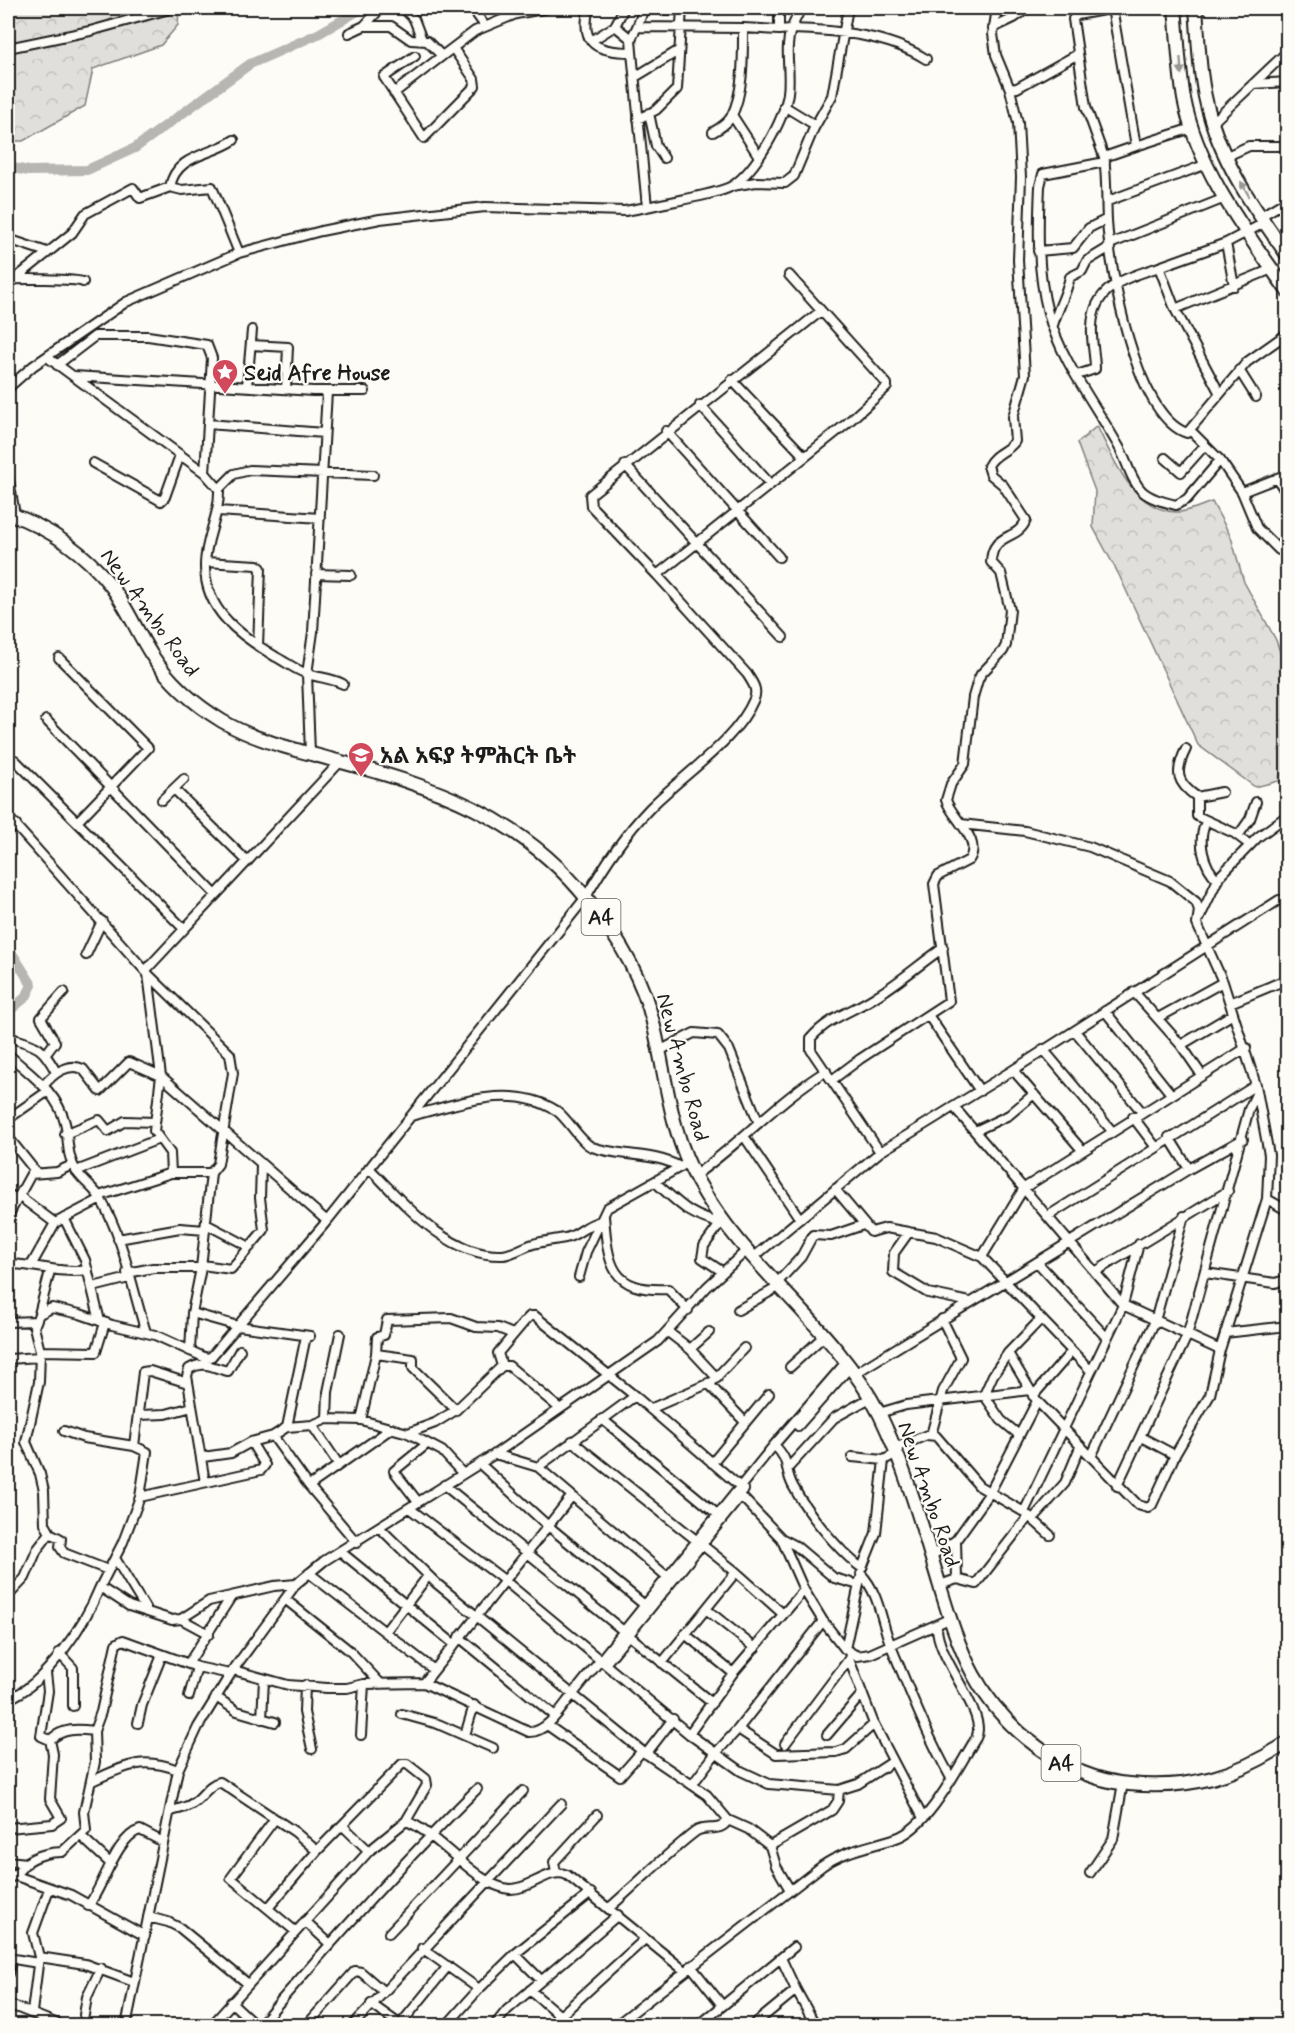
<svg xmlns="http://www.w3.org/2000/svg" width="1295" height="2033" font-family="Mynerve,'Noto Sans Ethiopic',sans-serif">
<defs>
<pattern id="forest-crowns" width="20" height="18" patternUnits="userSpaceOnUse" patternTransform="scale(1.5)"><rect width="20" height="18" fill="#e0dfdb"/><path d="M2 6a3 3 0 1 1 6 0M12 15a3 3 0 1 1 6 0" fill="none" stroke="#c0bfbb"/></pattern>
</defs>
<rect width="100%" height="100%" fill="#fdfcf7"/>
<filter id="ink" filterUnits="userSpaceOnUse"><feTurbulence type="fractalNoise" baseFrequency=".0167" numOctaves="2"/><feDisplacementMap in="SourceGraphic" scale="12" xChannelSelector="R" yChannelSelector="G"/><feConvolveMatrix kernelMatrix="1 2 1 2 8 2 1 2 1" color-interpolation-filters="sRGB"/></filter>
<g filter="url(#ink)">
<path fill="url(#forest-crowns)" stroke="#7e7e7c" stroke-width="1.5" d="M8 8H179L178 25 161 45 93 69 85 106 23 141H8Z
M1097 426C1113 459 1133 510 1176 512 1187 513 1202 505 1212 502L1231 537 1244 582 1276 640 1287 672V779L1255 787 1198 745 1119 575 1093 527 1095 491 1077 443Z"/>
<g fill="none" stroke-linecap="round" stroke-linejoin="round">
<path stroke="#b7b6b2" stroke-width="10" d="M8 167 29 171 87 170 135 148 250 64 318 34 363 8
M8 947 32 985 26 997 8 1012"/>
<g stroke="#1c1c1c" stroke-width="12">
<path id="street" d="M403 8 414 19 422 40
M472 8 485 26
M589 8C579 45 598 52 632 52
M624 8 615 26 631 39
M801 8 791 29C836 30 888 35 926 59
M1112 8 1136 146 1192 128
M364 26 381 8
M637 27 644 9 682 10
M993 28 1014 18 1028 8
M349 33 364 26H391L411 40 427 41 442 56 475 31 516 14 548 8
M591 41 615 26
M8 48 90 31 173 8
M415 56 384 77 424 138 475 86 474 79 453 48
M635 77 678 51
M1253 84 1288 82
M1010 89 1017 88 1078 54
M394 93 442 56
M784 106 815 125
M649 113 656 146 664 158
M732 115 758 155
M638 119 656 110 677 89 682 8
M1212 123 1288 51
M713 132C720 128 727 124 731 117 744 93 743 55 743 28L779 30V8
M1136 146 1104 157C1107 179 1106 200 1107 221 1110 270 1135 416 1187 433L1247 362 1288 333
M1227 156 1249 146H1288
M1104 157 1086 107 1073 19 1077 15 1115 8
M1105 162 1043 174 1040 186C1038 229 1037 271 1048 313 1061 361 1095 404 1119 447 1127 461 1130 479 1142 491 1151 499 1164 502 1176 505L1187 499 1220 460 1242 492 1288 474
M732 186 756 182 785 183 794 176 814 128 832 96 848 8
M170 187C176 154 211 156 234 140
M1108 201 1207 164
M647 207C666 202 717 195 732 186 756 170 784 121 788 93 791 71 784 50 791 29L779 30
M1261 216 1288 200
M8 239 47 252
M1226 243 1234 286
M1110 244 1225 198
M1038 251 1073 248 1089 228 1107 219
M15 279 72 233 85 214 133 188 140 198 170 187 182 190 212 187 239 253
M8 280C16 278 76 279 83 282
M1175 309 1272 269
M1053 325C1058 308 1066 295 1070 277L1082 271 1087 261 1110 247
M251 345 288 347 286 389
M47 357 205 473 219 489C220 516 205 538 205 565 204 611 241 636 276 657 286 662 297 671 308 674 320 678 331 678 343 684
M57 365 95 336H148L207 345 212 358 205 473
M1239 370 1256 397
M1077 375 1095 369C1095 355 1091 341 1092 327 1093 286 1126 278 1159 267
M74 376 313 391H365
M732 380 805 457
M247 386 252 330
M8 388 33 366 126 302 239 253 321 231 380 219 485 207 625 211 647 207 632 52 631 39 637 27 743 28
M1219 392 1175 309 1159 267 1226 243 1264 223
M700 405 770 484
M208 424 324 433
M1190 430 1220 460
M666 431 779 557
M1165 458 1181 472 1205 445
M93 463 161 501 165 497 180 455
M625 465 783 637
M8 474 15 515
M1277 478 1288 496
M219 489 234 474 250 470 373 475
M1242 492 1257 528 1279 550
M218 511 320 518
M205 562 257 565 261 568 258 646
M316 574 351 575
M657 575 591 506 590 495 821 311
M59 658 148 748 77 822
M46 720 216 895
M1186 749C1174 773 1177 783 1197 797V816L1234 833 1250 845
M310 753 307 674 313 632 327 392
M15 760 183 928
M174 789 247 861
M1197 797 1222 792
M162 800 184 779
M8 817 148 974 230 1054 233 1073 218 1164 211 1173H171L99 1196
M1206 822C1197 841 1203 866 1218 880
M8 832 16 824
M1238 836 1250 819 1256 802
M1200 917 1219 877 1258 837 1288 815
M86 955 102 921
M146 970 341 761
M148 974 161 1076 154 1131 170 1153 171 1173
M1134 992 1181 1045 1201 1074
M1230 1003 1288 979
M1105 1011 1171 1094
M928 1015 980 1091
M1158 1018 1223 982
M1075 1031 1142 1112
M8 1037C36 1046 41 1044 56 1072
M1181 1045 1233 1014
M1043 1049 1112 1131
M659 1051 694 1033 718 1035 729 1049 758 1121
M8 1054C30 1075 57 1091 65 1123 69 1138 66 1153 74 1167 80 1180 94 1187 100 1198 124 1238 132 1289 146 1332
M46 1054 55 1042 41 1018 64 992
M1013 1070 1082 1150
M832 1080 860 1059 949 1001 934 884 938 876 969 860C983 839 952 819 946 800L951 784 965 764 973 697 978 680 981 674 1003 651 1006 645 1010 610 1001 573 991 562C992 532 1018 541 1026 520L1003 485 991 475 988 466C994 453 1008 452 1015 441L1013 417 1025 375 1018 260 1021 177 1018 123 1010 89 996 55 993 34 997 8
M44 1085C53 1074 68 1062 83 1069L100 1091 129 1062 161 1076 327 1221 586 897C604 865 624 835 650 808 682 775 736 742 754 699 758 689 752 682 747 674L657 575 845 425 887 387V384L789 275
M954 1107 1123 1305 1220 1350
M411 1116C458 1104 512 1082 557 1111 569 1120 580 1142 592 1147 621 1157 653 1152 680 1167
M1133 1117 1155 1146
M8 1119 48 1091
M975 1131 1009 1115 1034 1094
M65 1134 99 1120 108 1131 125 1121 155 1122
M744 1136 800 1219
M8 1137 36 1172
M1169 1137 1189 1169
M880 1152 811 1050V1038C830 1016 855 1011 878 995 901 981 921 963 943 948
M369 1168C404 1203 447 1257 503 1255 513 1254 523 1247 533 1244 543 1241 554 1240 565 1238 578 1236 584 1225 601 1221
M76 1171 159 1139
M694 1176C741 1143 777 1101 826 1071
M655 1182C683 1207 688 1215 725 1225
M835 1189 871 1232 886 1228 936 1237 982 1257 1091 1371
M8 1194 17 1199
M19 1196 55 1223
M1267 1199 1288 1211
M8 1216 31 1174 57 1172 72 1165
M604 1216C608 1265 611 1292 668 1289L688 1310
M1048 1216 1256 1085
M64 1218 85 1260 100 1321
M206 1224 250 1247
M720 1224 704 1246 702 1258 723 1272
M909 1232 894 1253 893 1272 928 1293 970 1302
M118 1239 180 1228 205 1230
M754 1257 880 1152 1013 1070 1279 900
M982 1257 1024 1188 1246 1048
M1037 1262 1107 1338
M8 1264C36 1264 59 1274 88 1270
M32 1264 55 1223 101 1199
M202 1265 231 1269 264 1230 260 1198 261 1165
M1095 1272 1228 1191
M127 1273 153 1268H201
M1205 1273 1275 1283 1285 1280
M579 1277 586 1252 607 1208 682 1166
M777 1283 801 1257 813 1235 831 1236 863 1225
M93 1287 129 1278
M738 1310 780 1286
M192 1313 238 1326 310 1336
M39 1314 50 1271
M8 1322 35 1321
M668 1332 690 1349 717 1378
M1225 1333 1288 1326
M690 1349 709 1332
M40 1351 96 1352 105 1323
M190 1351 192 1313 201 1268 211 1173
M1008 1353 993 1375 984 1395 1001 1420 1019 1435
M376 1354 413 1359V1368L456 1410
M8 1359 40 1357
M502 1366 498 1353 525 1321 530 1316H535L635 1396 744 1490
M790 1367 824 1336
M854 1374 1189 1169 1243 1139
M708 1383 745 1422
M1033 1396 1072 1351
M1037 1401 1008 1353 1040 1320
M650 1409 712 1382 744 1348
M879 1413 906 1405 1030 1390
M139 1415 166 1414 192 1407
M327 1419 328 1392 340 1334
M602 1419 722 1518
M361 1420 376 1354 377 1337 384 1335 387 1320 451 1318 476 1327 498 1328 513 1334
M312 1425 339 1465
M798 1426 850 1367
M287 1427 306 1336
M64 1431 84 1438 134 1446 147 1452 140 1497 123 1542 100 1587
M408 1433 435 1423 456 1410 502 1366H509L559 1408
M931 1435 943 1391 961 1358 942 1319
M273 1436 309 1486 357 1543
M1141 1437 1175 1455
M572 1441 736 1572 783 1614
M774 1445C791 1461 784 1470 793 1486 806 1511 840 1553 862 1568L876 1533 884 1460 897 1453
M134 1446 143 1372 150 1371 188 1383
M895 1448 927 1435 936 1436 979 1486 1024 1512 1123 1305 1139 1244
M495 1454 538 1467 671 1580
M203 1457 231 1453 251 1442 273 1436 287 1427 312 1425 327 1419 361 1420 408 1433 442 1451 463 1474
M852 1457 884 1460
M1091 1457 1155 1321 1184 1216
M712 1463 769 1394
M480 1464 547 1525 647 1607
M538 1467 635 1396
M789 1467 834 1418 870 1398
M205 1482 187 1376 189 1369C204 1360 213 1368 228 1371L240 1350
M444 1485 712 1703
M309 1486 392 1428
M1117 1486 1187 1336 1249 1109 1257 1092
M140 1497 261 1470 265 1465 251 1442
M418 1502 394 1471 427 1444
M409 1508 504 1580 689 1734 741 1771 769 1784 839 1790 858 1784 892 1762
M1030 1517 1050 1535
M1033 1519 1065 1483 1080 1447
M380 1528 436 1583 642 1751 707 1795 728 1820C720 1834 706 1824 695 1832 665 1855 638 1883 609 1908
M50 1533 61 1539 60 1547 64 1553 108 1570
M781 1538 796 1546 834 1578 859 1585
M956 1540 957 1579
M341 1552 454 1644
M931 1556 956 1540 989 1494 1037 1401 1138 1505 1148 1508 1152 1505 1175 1455 1210 1395 1220 1350 1267 1199 1269 1155 1256 1085 1223 982 1197 924 1199 910 1196 902 1170 881 1090 847 1025 831 961 824
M115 1558 147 1611
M309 1573 434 1670
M861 1574C880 1594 881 1622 891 1646 910 1692 927 1735 951 1778
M940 1585 957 1579 976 1584 1029 1516
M8 1596 25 1578 37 1550 50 1533 45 1524 44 1491 40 1474 26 1442 39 1382 40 1351 34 1327 39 1314 52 1308 80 1314 112 1325 155 1335 206 1358 211 1357 327 1221
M285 1599 350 1651 381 1684
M706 1609 755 1648
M181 1619 209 1634
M823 1621 845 1649 857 1656 870 1654 949 1619
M385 1632 428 1576
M685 1634 733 1673
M459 1637 554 1715
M845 1649 860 1580
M59 1653 73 1668V1706
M850 1654 849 1659 874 1724 923 1818
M606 1663 741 1496
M662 1663 736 1572
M188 1664 231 1597
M233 1670 288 1685 327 1688H347L364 1684 424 1683 529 1732C547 1733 562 1707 573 1694L774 1445 846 1362
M46 1673 48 1691 41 1736 50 1740C63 1728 77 1729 94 1731
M424 1683 571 1497
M305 1685 304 1712 312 1749
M189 1696 197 1667
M216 1697 237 1711 275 1722
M8 1699C45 1685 85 1624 100 1587L129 1606 172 1620 181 1619 209 1601 274 1586 296 1584
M402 1714 438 1724 493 1748
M262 1719 264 1679
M138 1723 142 1705 162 1655
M547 1725 620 1776 642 1751
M738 1729 776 1754 836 1752 846 1749 874 1724
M689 1734 733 1673 804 1590
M361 1735 364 1684
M465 1735 474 1705
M827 1735 862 1694
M785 1744 849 1659
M646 1754 673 1719
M92 1781C126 1766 141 1756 178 1770
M692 1785 715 1754 738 1729 823 1621 804 1590 781 1538 741 1496
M170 1811C179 1809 186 1808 193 1803 203 1797 208 1784 220 1782L295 1832 317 1851
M274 1820 231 1878 295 1931
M728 1820 748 1829 770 1846 776 1866 790 1890
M343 1826 369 1851
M8 1828 52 1824 61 1818 50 1799 53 1754 50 1740
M82 1837 111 1864
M770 1846 832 1810 838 1801 839 1790
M8 1861 27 1863
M556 1873 554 1862 597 1815
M1090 1873 1113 1839 1123 1783
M16 1876 71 1895 145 1936
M8 1879C17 1875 19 1870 26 1863 36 1855 51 1852 62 1852L86 1830 84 1812 95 1762 94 1731 101 1712 116 1644 123 1640 197 1667 230 1674
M88 1906C103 1888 116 1837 140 1830L163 1842
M269 1907 317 1851 402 1764H407L426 1779 427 1785 406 1821
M148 1917 168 1922 180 1928 247 1983
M305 1921 330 1944
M389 1933 523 1791
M422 1948 479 1989 446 2026
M515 1954 541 1980
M39 1957 85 1964 134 1982
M8 1958 38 1963
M781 1958 796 1990 816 2026
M691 1966 722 2005
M8 1974 11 1958
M479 1989 515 1954 591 1893
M530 1990 572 2026
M231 2002 257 2026
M8 2004 63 2026
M371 2004 402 2026
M32 2012 39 1957 33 1933 49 1889
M84 2015 87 1997 101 1968
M126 2026 178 1770 198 1727 233 1670 296 1584 324 1561 495 1454 658 1341 707 1287 747 1250
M211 2026 369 1851 406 1821C436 1831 477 1887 510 1889 530 1890 549 1867 567 1875L685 1971
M259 2026C329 1944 401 1864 477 1789
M306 2026 355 1971 361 1972 383 1991
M352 2026 561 1804
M399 2026 448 1966
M494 2026 507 2010 618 1915
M549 2026 645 1939
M615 2026 822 1866C845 1850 870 1847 896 1838 929 1827 958 1767 976 1738 989 1714 936 1659 937 1626
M698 2026 794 1947
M752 2026 796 1990"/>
</g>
<g stroke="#1c1c1c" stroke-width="16">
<path id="primary" d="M1175 8C1178 38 1179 69 1184 99 1198 171 1247 233 1288 292
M1196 8C1199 44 1199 81 1210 116 1224 166 1258 214 1288 256
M8 513C49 528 84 551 111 586 127 607 137 632 151 654 169 682 194 704 222 721 256 741 297 750 334 760 435 787 520 815 588 900 619 938 645 983 655 1031 667 1083 671 1134 698 1182 746 1269 835 1326 880 1415 906 1469 922 1526 939 1583 960 1653 977 1703 1039 1748 1066 1768 1096 1781 1129 1784 1189 1790 1238 1776 1288 1742"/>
</g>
<use href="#street" stroke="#fdfcf7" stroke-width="8"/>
<use href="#primary" stroke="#fdfcf7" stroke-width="12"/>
</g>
<defs><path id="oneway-solid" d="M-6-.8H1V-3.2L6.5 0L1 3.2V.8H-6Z" transform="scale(1.5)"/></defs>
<g fill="#989794">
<use href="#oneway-solid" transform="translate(1181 66) rotate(86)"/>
<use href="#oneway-solid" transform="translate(1245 189) rotate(-120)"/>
</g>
</g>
<defs>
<g id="sight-pin" transform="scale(1.35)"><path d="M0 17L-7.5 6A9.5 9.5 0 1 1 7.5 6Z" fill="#d1495b" stroke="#fdfcf7"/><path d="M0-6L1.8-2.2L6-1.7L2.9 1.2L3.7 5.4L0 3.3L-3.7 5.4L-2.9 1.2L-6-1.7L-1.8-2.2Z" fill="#fff"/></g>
<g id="school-pin" transform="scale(1.35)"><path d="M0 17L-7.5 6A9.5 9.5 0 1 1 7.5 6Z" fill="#d1495b" stroke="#fdfcf7"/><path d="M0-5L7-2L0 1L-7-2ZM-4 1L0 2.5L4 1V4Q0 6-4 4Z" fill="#fff"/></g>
</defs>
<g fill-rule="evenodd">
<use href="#sight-pin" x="225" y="372"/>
<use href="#school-pin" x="361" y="755"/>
</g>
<g text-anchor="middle" stroke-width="4.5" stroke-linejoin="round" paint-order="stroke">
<g fill="#fdfcf7" stroke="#605f5e" stroke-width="1.5">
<rect x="581.5" y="899" width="39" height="36" rx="4.5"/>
<rect x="1041.5" y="1745" width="39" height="36" rx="4.5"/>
</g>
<g font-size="21" font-weight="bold" fill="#1c1c1c">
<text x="601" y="924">A4</text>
<text x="1061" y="1770">A4</text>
</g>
<g font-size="22" font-weight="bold" fill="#1c1c1c" stroke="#fdfcf7" text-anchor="start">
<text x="244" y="380">Seid Afre House</text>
<text x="380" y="763">አል አፍያ ትምሕርት ቤት</text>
</g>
<g font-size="22" fill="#1c1c1c" stroke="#fdfcf7">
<text transform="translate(151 612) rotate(54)" y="8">New Ambo Road</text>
<text transform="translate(684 1067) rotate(75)" y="8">New Ambo Road</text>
<text transform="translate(930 1494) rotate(71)" y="8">New Ambo Road</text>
</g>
</g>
<rect width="1295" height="2033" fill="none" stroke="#fdfcf7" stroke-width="30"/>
<rect x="15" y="15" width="1265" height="2003" fill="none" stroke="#1c1c1c" stroke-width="2" filter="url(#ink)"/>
</svg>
